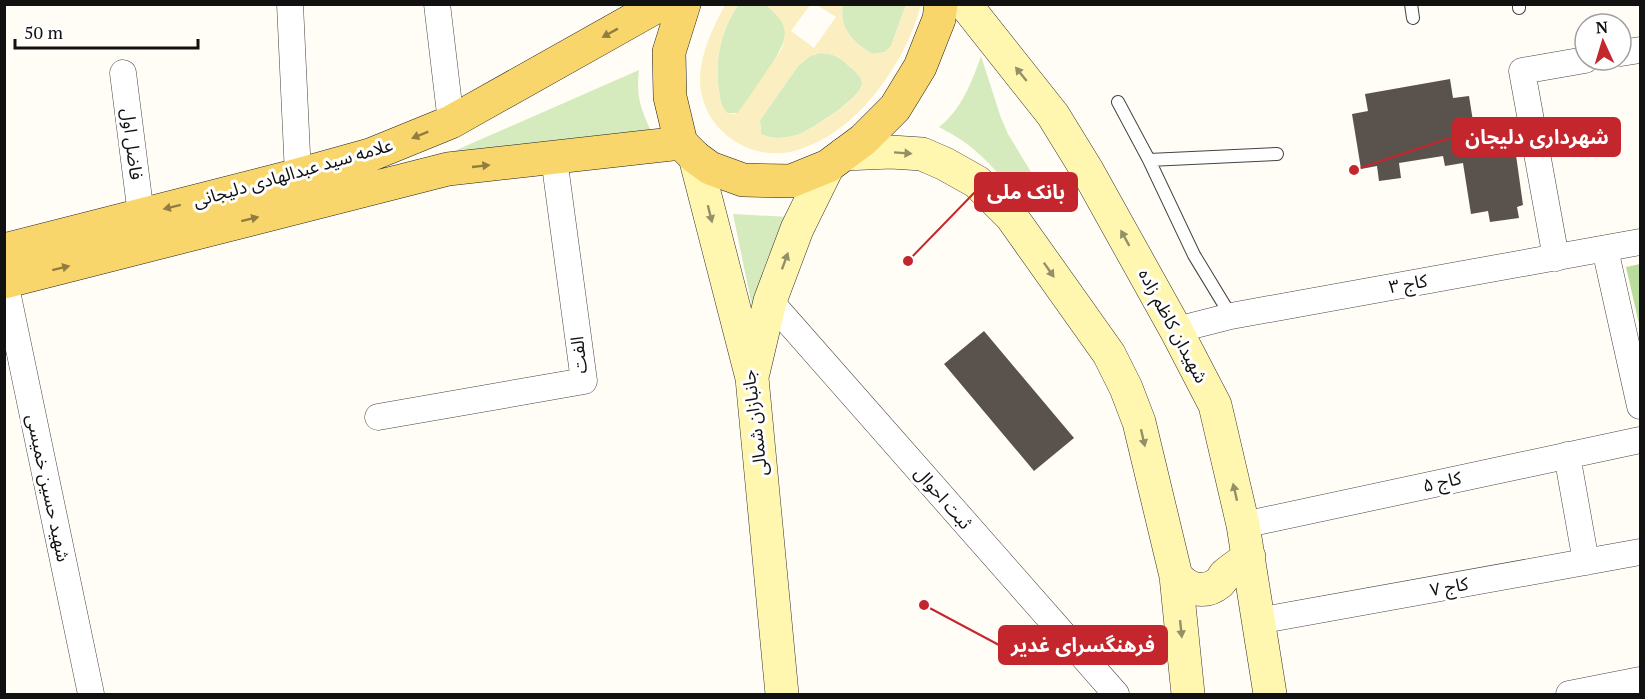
<svg xmlns="http://www.w3.org/2000/svg" width="1645" height="699" font-family="'PT Serif','Noto Sans Arabic',serif">
<rect width="100%" height="100%" fill="#fffdf5"/>
<path fill="#d5ebbd" d="M738 5H766C774 12 783 19 785 31 788 48 749 97 738 113H727C721 107 720 99 719 91 714 61 721 30 738 5Z
M843 5H906L891 46 885 52 873 54C854 44 838 28 843 5Z
M820 53C835 54 838 56 849 66 854 70 863 77 862 84 861 98 811 130 797 135 787 138 771 140 761 134L760 120 798 66 810 56Z
M981 56 1001 118 1008 134 1031 172 1010 187C986 159 972 144 939 127 961 110 972 82 981 56Z
M639 70C636 99 641 108 652 134L445 155Z
M733 214 790 217 757 330Z"/>
<path fill="#b9dc9c" d="M1640 264V328L1626 267Z"/>
<path fill="#fbeec1" fill-rule="evenodd" d="M725 5H738C721 30 714 61 719 91 720 99 721 107 727 113L734 114 738 113 781 50C790 27 782 19 766 5H810L791 31 814 48 836 17 817 5H843C838 28 854 44 873 54L885 52 891 46 906 5H921C905 64 856 135 794 151 748 163 699 127 700 78 701 52 713 27 725 5ZM820 53C835 54 838 56 849 66 854 70 863 77 862 84 861 99 811 130 797 135 787 138 771 140 761 134L760 120 798 66 810 56Z"/>
<path fill="#5a524d" d="M1450 79 1453 98 1469 96 1476 140 1496 137 1499 157 1516 155 1523 205 1517 207 1519 218 1490 222 1488 211 1471 214 1463 163 1445 166 1443 156 1399 163 1401 178 1379 181 1377 166 1361 169 1352 114 1368 111 1365 94Z
M984 331 1074 438 1034 471 944 364Z"/>
<g fill="none" stroke-linecap="round" stroke-linejoin="round">
<g stroke="#444" stroke-width="14">
<path id="lane" d="M1411 4 1413 18
M1519 4V8
M1118 102 1149 160 1194 255 1231 316
M1149 160 1277 154"/>
</g>
<g stroke="#444" stroke-width="27">
<path id="street" d="M290 4 298 175
M437 4 451 122
M1621 53 1640 50
M123 73 141 215
M1605 249 1640 406
M1556 258 1522 71 1585 60
M5 282 91 694
M770 301 1116 694
M1176 330 1231 316 1640 242
M378 417 584 381 554 158
M1567 455 1586 562
M1243 525 1640 440
M1258 621 1640 552
M1569 694 1640 680"/>
</g>
<g stroke="#333" stroke-width="34">
<path id="secondary" d="M965 4 1053 115 1088 172 1176 330 1215 405 1243 525 1270 694
M844 154 891 152 922 154 945 164 977 182 1011 216 1109 354 1126 388 1139 422 1176 576 1188 694
M695 157 752 378 782 694
M753 373 770 301 797 229 828 166
M1176 576C1187 589 1204 595 1219 583 1221 581 1223 578 1225 575 1232 569 1241 563 1249 557"/>
</g>
<g stroke="#222" stroke-width="34">
<path id="primary" d="M684 4 669 52 670 97 681 143 695 157 710 168 743 180 791 181 828 166 863 140 895 108 920 67 939 19 941 4
M4 250 298 175 370 155 451 122 661 4
M4 282 448 169 681 143"/>
</g>
<use href="#lane" stroke="#fff" stroke-width="12"/>
<use href="#street" stroke="#fff" stroke-width="26"/>
<use href="#secondary" stroke="#fff6b0" stroke-width="33"/>
<use href="#primary" stroke="#f9d66b" stroke-width="33"/>
</g>
<defs><path id="oneway-solid" d="M-6-.8H1V-3.2L6.5 0L1 3.2V.8H-6Z" transform="scale(1.5)"/></defs>
<g fill="#917d42">
<use href="#oneway-solid" transform="translate(610 33) rotate(151)"/>
<use href="#oneway-solid" transform="translate(420 135) rotate(158)"/>
<use href="#oneway-solid" transform="translate(481 166) rotate(-6)"/>
<use href="#oneway-solid" transform="translate(172 207) rotate(166)"/>
<use href="#oneway-solid" transform="translate(250 219) rotate(-14)"/>
<use href="#oneway-solid" transform="translate(61 268) rotate(-14)"/>
</g>
<g fill="#948f68">
<use href="#oneway-solid" transform="translate(1021 74) rotate(-129)"/>
<use href="#oneway-solid" transform="translate(903 153) rotate(4)"/>
<use href="#oneway-solid" transform="translate(710 214) rotate(76)"/>
<use href="#oneway-solid" transform="translate(1125 238) rotate(-119)"/>
<use href="#oneway-solid" transform="translate(785 261) rotate(-70)"/>
<use href="#oneway-solid" transform="translate(1049 270) rotate(55)"/>
<use href="#oneway-solid" transform="translate(1143 438) rotate(77)"/>
<use href="#oneway-solid" transform="translate(1235 492) rotate(-103)"/>
<use href="#oneway-solid" transform="translate(1181 629) rotate(84)"/>
</g>
<g text-anchor="middle" stroke-width="6" stroke-linejoin="round" paint-order="stroke">
<g font-size="18" fill="#111" stroke="#fff">
<text transform="translate(132 144) rotate(83)" y="6">فاضل اول</text>
<text transform="translate(293 173) rotate(-16)" y="6">علامه سید عبدالهادی دلیجانی</text>
<text transform="translate(1408 284) rotate(-10)" y="6">کاج ۳</text>
<text transform="translate(1173 326) rotate(62)" y="6">شهیدان کاظم زاده</text>
<text transform="translate(579 355) rotate(-96)" y="6">الفت</text>
<text transform="translate(755 423) rotate(-97)" y="6">جانبازان شمالی</text>
<text transform="translate(1442 482) rotate(-12)" y="6">کاج ۵</text>
<text transform="translate(48 488) rotate(78)" y="6">شهید حسین خمیسی</text>
<text transform="translate(943 498) rotate(49)" y="6">ثبت احوال</text>
<text transform="translate(1449 587) rotate(-10)" y="6">کاج ۷</text>
</g>
</g>
<path fill="none" stroke="#c4262e" stroke-width="2" d="M1354 170L1453 137M908 261L975 192M924 605L999 645"/>
<g fill="#c4262e" stroke="#fff" stroke-width="2">
<circle cx="1354" cy="170" r="6"/>
<circle cx="908" cy="261" r="6"/>
<circle cx="924" cy="605" r="6"/>
</g>
<g fill="#c4262e" stroke="#c4262e" stroke-width="2">
<rect x="1453" y="118" width="167" height="38" rx="6"/>
<rect x="975" y="173" width="102" height="38" rx="6"/>
<rect x="999" y="626" width="168" height="38" rx="6"/>
</g>
<g font-size="20" text-anchor="middle" font-weight="bold" fill="#fff">
<text x="1537" y="144">شهرداری دلیجان</text>
<text x="1026" y="199">بانک ملی</text>
<text x="1083" y="652">فرهنگسرای غدیر</text>
</g>
<rect width="1645" height="699" fill="none" stroke="#111111" stroke-width="12"/>
<g transform="translate(1603 42) rotate(356)"><circle r="28" fill="#ffffff" stroke="#a0a0a0" stroke-width="1.5"/>
<path d="M0-4.5L10 22L0 15L-10 22Z" fill="#c4262e"/>
<text y="-9" font-size="16" font-weight="bold" text-anchor="middle" fill="#111111">N</text>
</g>
<path d="M15 39v9h183v-9" fill="none" stroke="#111111" stroke-width="3"/>
<text x="24" y="39" font-size="18" fill="#111111" stroke="#ffffff" stroke-width="4.5" paint-order="stroke">50 m</text>
</svg>
